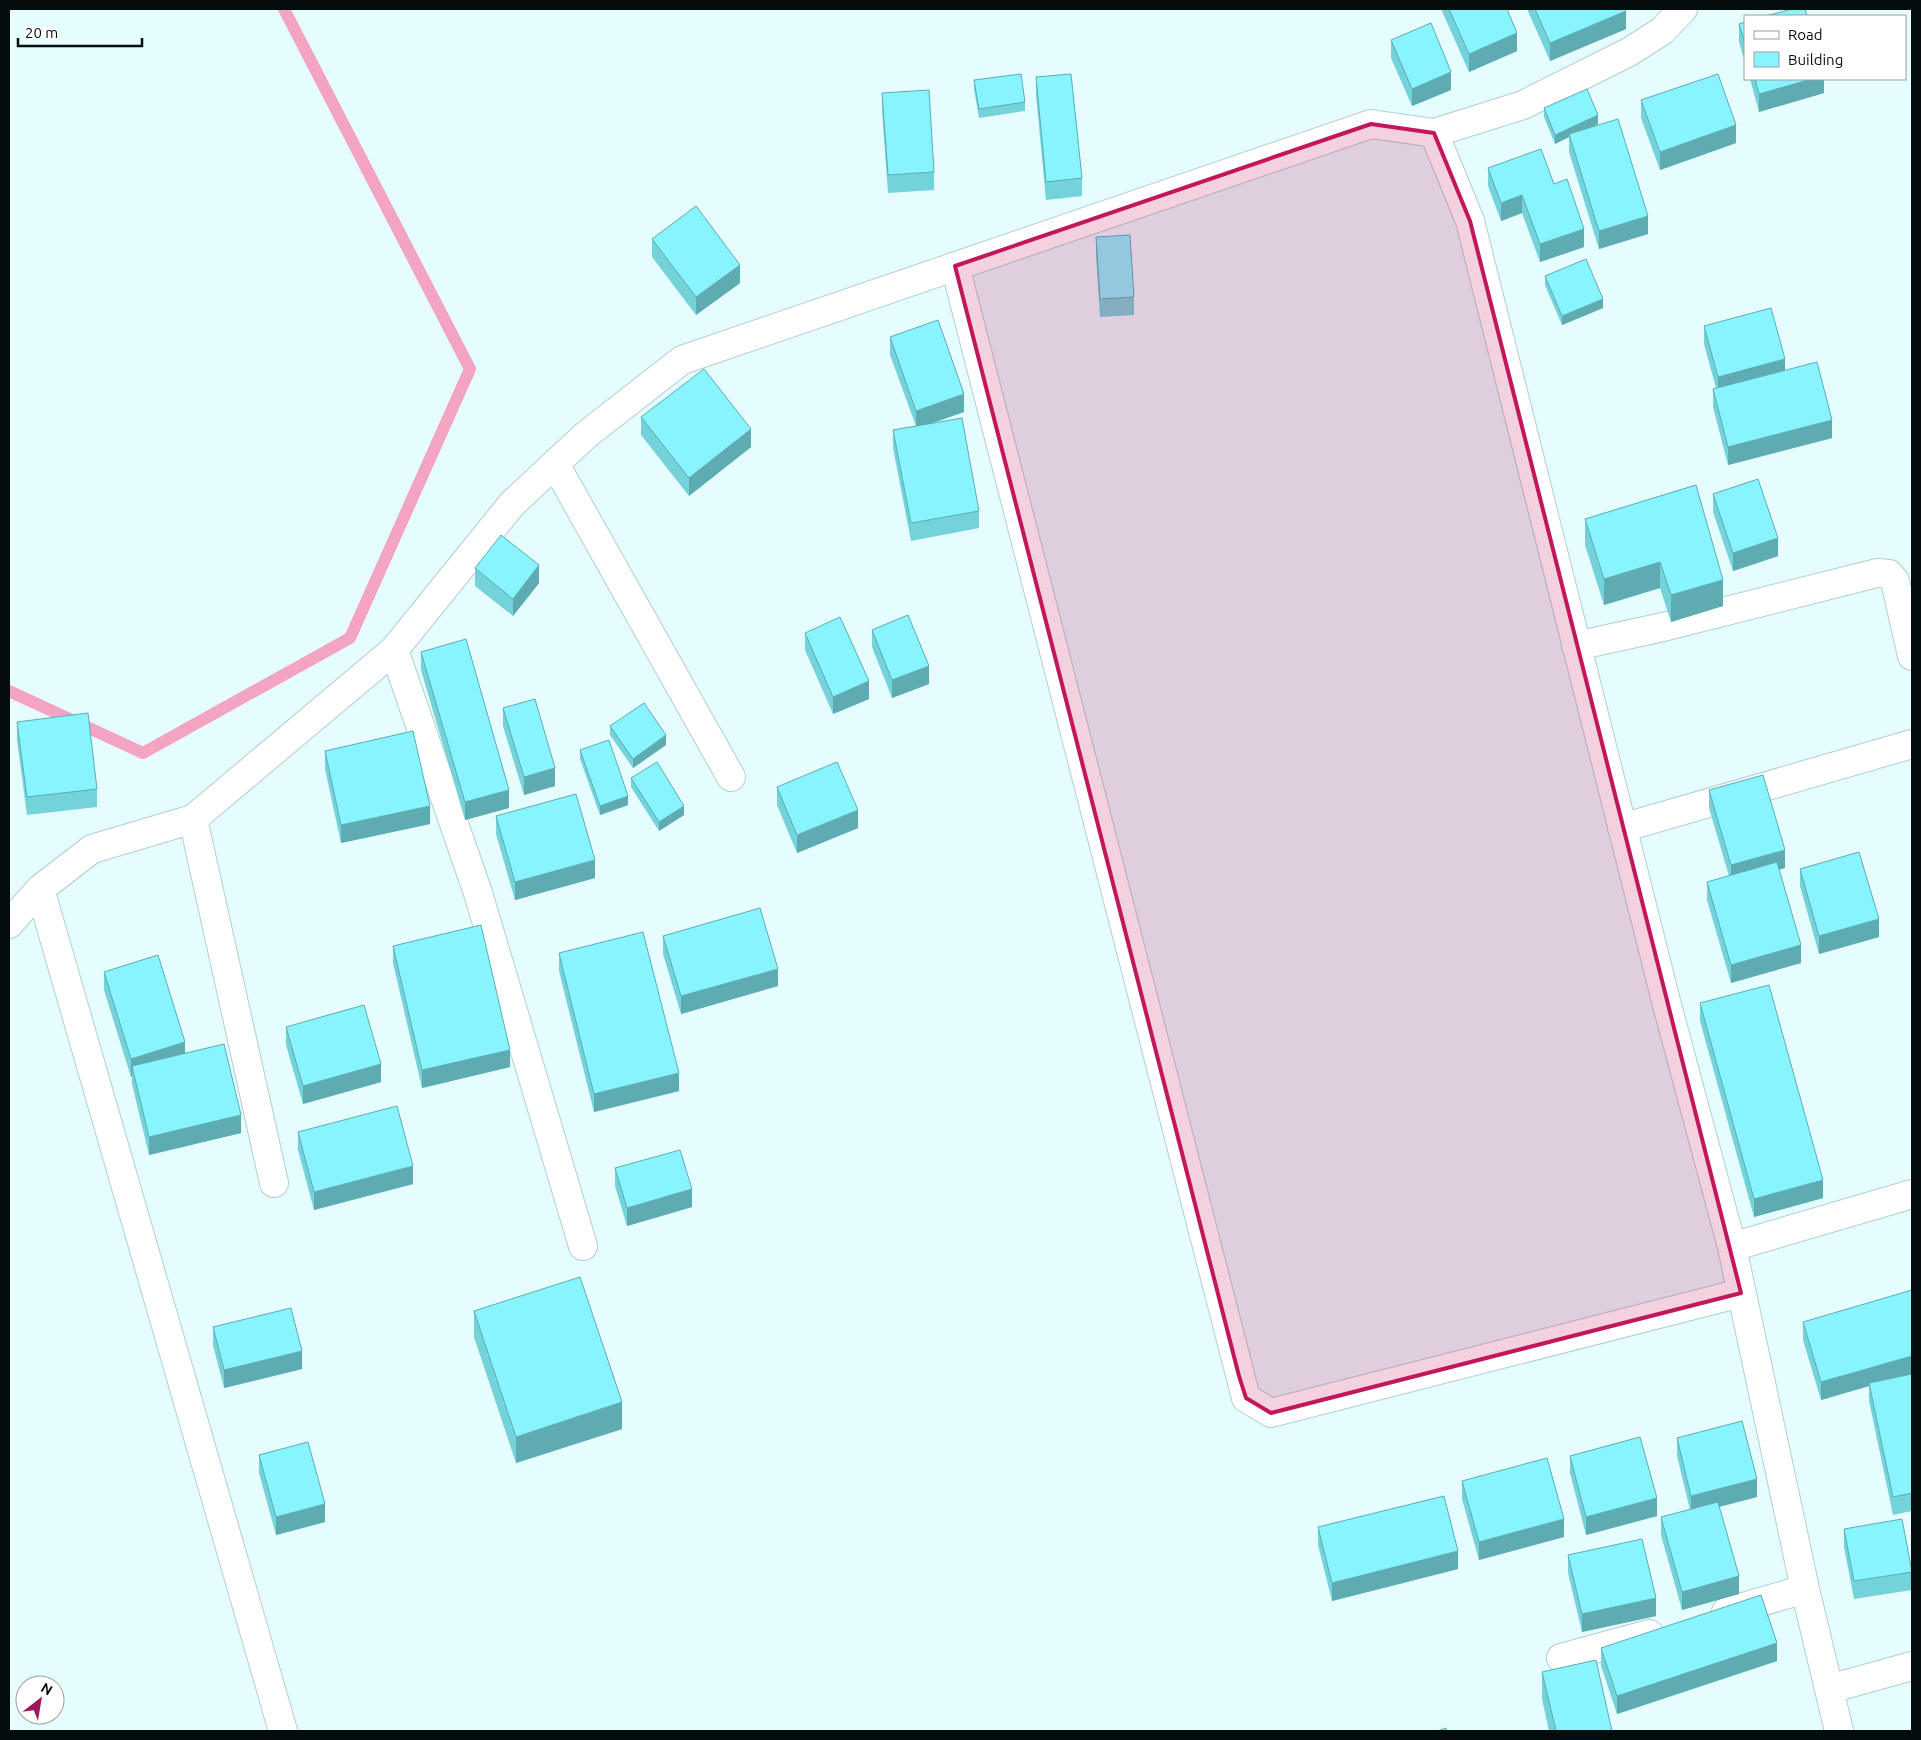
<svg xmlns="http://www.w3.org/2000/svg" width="1921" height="1740" font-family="Ubuntu,sans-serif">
<rect width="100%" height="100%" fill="#e6fdff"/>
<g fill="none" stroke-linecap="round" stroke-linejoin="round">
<path stroke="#f4a4c3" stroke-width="12" d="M9 691 143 753 350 638 470 369 284 9"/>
<g stroke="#b2ced0" stroke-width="30">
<path id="minor" d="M1434 133 1523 105 1629 52 1662 31 1683 9
M955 266 1246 1398 1271 1413 1741 1293
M555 464 731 777
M1576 646 1663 627 1877 573 1889 574 1895 581 1912 656
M394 650 512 504 586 435 682 360 1371 124 1434 133 1470 221 1667 1005 1732 1247 1805 1589 1839 1731
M193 819 274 1183
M1622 828 1912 744
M40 889 283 1731
M9 924 40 889 92 849 193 819 394 650 478 893 583 1246
M1732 1247 1912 1194
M1726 1612 1805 1589
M1561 1658 1649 1634
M1829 1689 1912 1666"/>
</g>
<use href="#minor" stroke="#fff" stroke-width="28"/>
</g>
<path fill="#74d2db" d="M1441 9H1507L1517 51 1469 72Z
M1527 9H1625L1626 29 1550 61Z
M1745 22V62L1739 42V24Z
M1391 40 1451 90 1412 106 1391 58Z
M1036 77 1082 178V196L1046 200 1036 95Z
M1750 79H1824V93L1759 112Z
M974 80 1025 102V111L979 118 974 89Z
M882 93 934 172V190L888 193 882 111Z
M1641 100 1736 143 1660 170 1641 118Z
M1544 108 1598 124 1594 126 1648 234 1599 249 1569 152V137L1555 144 1544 117Z
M1488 168 1554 184 1584 247 1540 262 1522 213 1501 221 1488 186Z
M1096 237 1134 297V315L1100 317 1096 255Z
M652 239 740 283 696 315 652 257Z
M1545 276 1603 308 1562 325 1545 285Z
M1704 326 1785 371 1832 438 1728 465 1713 407V389L1716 388 1704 344Z
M890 337 964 412 931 424 979 511V528L911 541 893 448V430L916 426 890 355Z
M641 417 751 447 689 496 641 435Z
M1696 485 1723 606 1671 622 1660 588 1604 605 1585 545V519Z
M1713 494 1778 556 1733 571 1713 512Z
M475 568 539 583 513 616 475 586Z
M872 630 929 684 892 698 872 647Z
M805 633 869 699 833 714 805 650Z
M421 652 509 808 465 820 421 670Z
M503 708 555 786 524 795 503 726Z
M17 722 97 789V807L27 815 17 740Z
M610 726 666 745 633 768 610 735Z
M580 750 628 805 600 815 580 759Z
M325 751 430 824 341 843 325 769Z
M631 778 684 815 659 831 631 787Z
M777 787 858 828 797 853 777 805Z
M1709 790 1785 868 1779 869 1801 963 1731 983 1707 900V882L1729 876 1709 808Z
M496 816 595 878 515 900 496 834Z
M1800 869 1879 937 1819 954 1800 886Z
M663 936 778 986 681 1014 663 954Z
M393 946 510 1067 422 1088 393 963Z
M559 953 679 1091 594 1112 559 971Z
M104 972 185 1053 241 1133 149 1155 132 1084V1077H131L104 990Z
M1700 1003 1823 1198 1754 1217 1700 1021Z
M286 1027 381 1082 303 1104 286 1045Z
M298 1132 413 1184 314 1210 298 1150Z
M615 1168 692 1207 627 1226 615 1186Z
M474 1311 622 1429 516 1463 474 1337Z
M1803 1322 1902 1377 1912 1374V1511L1893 1515 1869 1401V1386L1821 1400 1803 1340Z
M213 1327 302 1369 224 1388 213 1345Z
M1677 1438 1757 1497 1719 1507 1739 1594 1682 1610 1661 1535V1517L1690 1510 1677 1456Z
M259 1455 325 1522 276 1535 259 1473Z
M1570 1456 1657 1516 1586 1535 1570 1473Z
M1462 1481 1564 1537 1479 1560 1462 1499Z
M1318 1527 1458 1569 1332 1601 1318 1545Z
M1844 1529 1912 1572V1590L1854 1599 1844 1547Z
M1568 1555 1656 1616 1582 1632 1568 1573Z
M1601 1648 1777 1661 1617 1714 1601 1666Z
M1542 1672 1612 1731H1549L1542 1699Z"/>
<path fill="#5eabb2" d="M1626 11V29L1550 61V43Z
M1517 33V51L1469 72V54Z
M1451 72V90L1412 106V89Z
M1812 79H1824V93L1759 112V94Z
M1598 115V124L1570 137 1569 134V137L1555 144V135Z
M1736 125V143L1660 170V152Z
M1522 195V213L1501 221V203Z
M1648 216V234L1599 249V231Z
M1584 229V247L1540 262V244Z
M740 265V283L696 315V297Z
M1603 299V308L1562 325V316Z
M1785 359V377L1718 395V377Z
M964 394V412L916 428V411Z
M1832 420V438L1728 465V447Z
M751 429V447L689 496V478Z
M1778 538V556L1733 571V553Z
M1660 562V588L1604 605V579Z
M539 565V583L513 616V599Z
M1723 580V606L1671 622V595Z
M929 666V684L892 698V680Z
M869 681V699L833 714V697Z
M666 735V745L633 768V759Z
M555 768V786L524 795V777Z
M509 790V808L465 820V802Z
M628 796V805L600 815V806Z
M430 806V824L341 843V825Z
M684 806V815L659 831V822Z
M858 810V828L797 853V835Z
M1785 850V868L1731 883V865Z
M595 860V878L515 900V882Z
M1879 919V937L1819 954V936Z
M1801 945V963L1731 983V965Z
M778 969V986L681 1014V996Z
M185 1042V1060L132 1066V1077H131V1059Z
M510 1050V1067L422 1088V1070Z
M381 1064V1082L303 1104V1086Z
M679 1073V1091L594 1112V1094Z
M241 1115V1133L149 1155V1137Z
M413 1166V1184L314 1210V1192Z
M1823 1180V1198L1754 1217V1199Z
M692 1189V1207L627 1226V1208Z
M302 1351V1369L224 1388V1370Z
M1912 1356V1374L1870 1386 1869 1383V1386L1821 1400V1382Z
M622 1402V1429L516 1463V1437Z
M1757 1479V1497L1691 1514V1496Z
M1657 1498V1516L1586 1535V1517Z
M325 1504V1522L276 1535V1517Z
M1564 1519V1537L1479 1560V1542Z
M1458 1551V1569L1332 1601V1583Z
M1739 1576V1594L1682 1610V1592Z
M1656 1598V1616L1582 1632V1614Z
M1777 1643V1661L1617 1714V1696Z"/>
<path fill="#87f4ff" stroke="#5eabb2" d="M1449 9H1507L1517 33 1469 54Z
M1535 9H1625L1626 11 1550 43Z
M1792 9H1805L1807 16H1766Z
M1745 22V44L1739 24Z
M1431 23 1451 72 1412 89 1391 40Z
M1021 74 1025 102 979 109 974 80Z
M1071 74 1082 178 1046 182 1036 77Z
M1718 74 1736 125 1660 152 1641 100Z
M1755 79H1812L1759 94Z
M1587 89 1598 115 1555 135 1544 108Z
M929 90 934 172 888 175 882 93Z
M1618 119 1648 216 1599 231 1569 134Z
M1541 149 1554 184 1567 179 1584 229 1540 244 1522 195 1501 203 1488 168Z
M696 206 740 265 696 297 652 239Z
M1130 235 1134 297 1100 299 1096 237Z
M1586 259 1603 299 1562 316 1545 276Z
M1771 308 1785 359 1718 377 1704 326Z
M938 320 964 394 916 411 890 337Z
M1817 362 1832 420 1728 447 1713 389Z
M704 369 751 429 689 478 641 417Z
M962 418 979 511 911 523 893 430Z
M1758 479 1778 538 1733 553 1713 494Z
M1696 485 1723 580 1671 595 1660 562 1604 579 1585 519Z
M501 535 539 565 513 599 475 568Z
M908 615 929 666 892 680 872 630Z
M840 617 869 681 833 697 805 633Z
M466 639 509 790 465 802 421 652Z
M535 699 555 768 524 777 503 708Z
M644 703 666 735 633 759 610 726Z
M88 713 97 789 27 797 17 722Z
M413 731 430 806 341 825 325 751Z
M609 740 628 796 600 806 580 750Z
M657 762 684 806 659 822 631 778Z
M837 762 858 810 797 835 777 787Z
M1763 775 1785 850 1731 865 1709 790Z
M576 794 595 860 515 882 496 816Z
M1859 852 1879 919 1819 936 1800 869Z
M1777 862 1801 945 1731 965 1707 882Z
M760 908 778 969 681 996 663 936Z
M481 925 510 1050 422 1070 393 946Z
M643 932 679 1073 594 1094 559 953Z
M158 955 185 1042 131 1059 104 972Z
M1769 985 1823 1180 1754 1199 1700 1003Z
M364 1005 381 1064 303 1086 286 1027Z
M224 1044 241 1115 149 1137 132 1066Z
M397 1106 413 1166 314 1192 298 1132Z
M680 1150 692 1189 627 1208 615 1168Z
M580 1277 622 1402 516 1437 474 1311Z
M1912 1290V1356L1821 1382 1803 1322Z
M291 1308 302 1351 224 1370 213 1327Z
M1912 1374V1493L1893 1497 1869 1383Z
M1742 1421 1757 1479 1691 1496 1677 1438Z
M1640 1437 1657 1498 1586 1517 1570 1456Z
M308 1442 325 1504 276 1517 259 1455Z
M1547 1458 1564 1519 1479 1542 1462 1481Z
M1444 1496 1458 1551 1332 1583 1318 1527Z
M1718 1502 1739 1576 1682 1592 1661 1517Z
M1902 1519 1912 1572 1854 1581 1844 1529Z
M1642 1539 1656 1598 1582 1614 1568 1555Z
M1761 1595 1777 1643 1617 1696 1601 1648Z
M1596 1660 1612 1731H1556L1542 1672Z
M1446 1728 1447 1731H1437Z"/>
<path fill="#c2185b" fill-opacity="0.2" stroke="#c2185b" stroke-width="4" stroke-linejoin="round" d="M1371 124 1434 133 1470 221 1741 1293 1271 1413 1246 1398 1239 1376 955 266Z"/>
<rect width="1921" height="1740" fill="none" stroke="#040d0e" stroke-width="20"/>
<rect x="1744" y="15" width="162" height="65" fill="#ffffff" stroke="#9b9e9f"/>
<rect x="1754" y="31" width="25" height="8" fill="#ffffff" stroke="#9b9e9f"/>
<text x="1788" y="40" font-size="15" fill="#040d0e">Road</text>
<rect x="1754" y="52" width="25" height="15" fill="#87f4ff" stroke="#9b9e9f"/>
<text x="1788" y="65" font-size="15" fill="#040d0e">Building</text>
<g transform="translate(40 1700) rotate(31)"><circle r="24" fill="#ffffff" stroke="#9b9e9f"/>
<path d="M0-4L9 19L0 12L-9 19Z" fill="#a11660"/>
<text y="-8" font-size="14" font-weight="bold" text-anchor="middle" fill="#040d0e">N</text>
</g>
<path d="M18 38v8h124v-8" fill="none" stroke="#040d0e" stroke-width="2.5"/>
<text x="25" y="38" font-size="15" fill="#040d0e" stroke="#ffffff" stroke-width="4" paint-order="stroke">20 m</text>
</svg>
